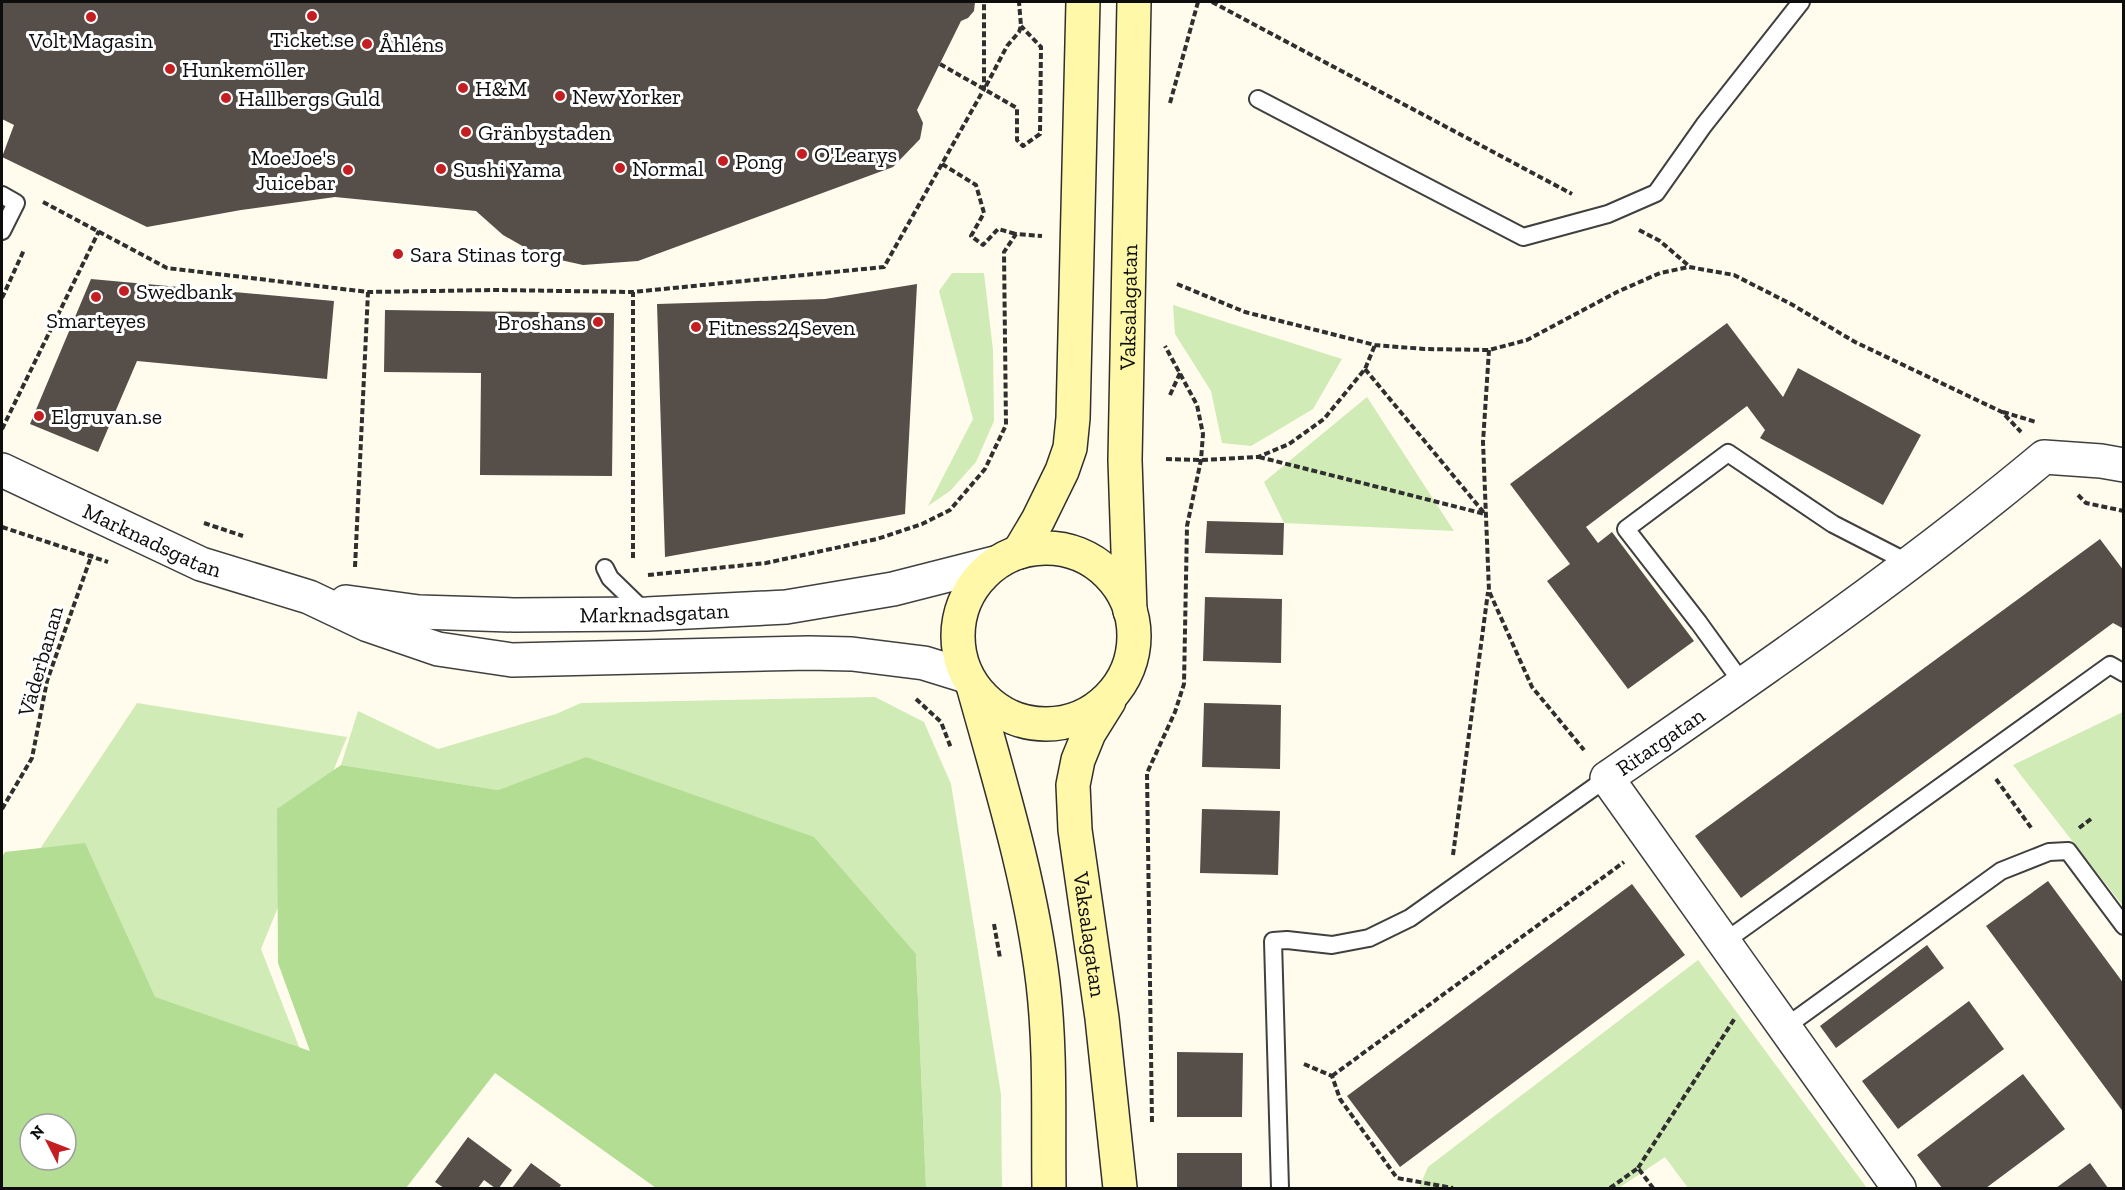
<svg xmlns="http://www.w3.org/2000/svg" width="2125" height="1190" font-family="'Zilla Slab',serif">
<rect width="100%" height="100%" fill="#fffced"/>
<path fill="#d0ebb5" d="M952 273H984L993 350 994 421 976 462 950 491 928 506 973 419 939 291Z
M1173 305 1342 359 1313 409 1251 446 1222 443 1211 391 1175 334Z
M1367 397 1454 531 1284 523 1264 482Z
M875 697 924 722 951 784 1001 1094 1002 1188H926L916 954 586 757 498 790 341 765 358 711 438 749 556 714 581 703Z
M137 703 347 737 261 949 312 1080 102 1009 2 906Z
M2123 712V906L2013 765Z
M1698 960 1867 1188H1688L1665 1157 1619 1188H1419L1428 1167Z"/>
<path fill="#b2dd93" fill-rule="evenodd" d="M586 757 814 837 916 954 926 1188H656L495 1073 406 1188H2V857L5 852 85 843 155 997 310 1051 278 963 277 809 341 765 498 790ZM30 1124H66V1160H30Z"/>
<path fill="#564e49" d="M2 2H975L974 11 968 18 961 21 917 110 923 123 920 139 893 167 638 261 583 265 538 255 503 235 476 211 335 197 241 210 147 227 2 157 14 125 2 119Z
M91 279 334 301 327 379 137 361 98 452 30 424Z
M917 284 905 514 665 557 657 304 825 299Z
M385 310 614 313 612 476 480 475 481 373 384 372Z
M1727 323 1783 397 1798 368 1921 435 1883 505 1760 438 1765 430 1747 406 1586 527 1598 543 1612 532 1694 641 1628 689 1547 581 1570 564 1510 484Z
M1207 521 1284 523 1283 555 1205 553Z
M2100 539 2124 571V629L2113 623 1741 898 1695 836Z
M1205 597 1282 599 1281 663 1203 661Z
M1204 703 1281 705 1280 769 1202 767Z
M1202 809 1280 811 1278 875 1200 873Z
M2048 881 2124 984V1113L1986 926Z
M1632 884 1685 955 1400 1167 1347 1096Z
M1927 945 1944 968 1836 1048 1820 1026Z
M1969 1001 2004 1049 1898 1129 1862 1081Z
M1177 1052 1243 1053 1242 1117H1177Z
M2023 1074 2065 1129 1986 1188H1942L1917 1155Z
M468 1137 512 1170 499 1188H495L484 1180 478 1188H444L435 1182Z
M1177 1153H1242V1188H1177Z
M531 1163 561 1185 559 1188H512Z
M2090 1163 2108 1188H2056Z"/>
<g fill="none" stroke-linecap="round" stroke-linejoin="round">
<g stroke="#404040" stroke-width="20">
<path id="service" d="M1258 99 1523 237 1608 214 1656 193 1704 125 1801 2
M2 195 16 203 2 231
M605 568 610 578 646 613
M1743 684 1699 623 1626 529 1728 453 1833 524 1909 563
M1724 942 2110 665 2124 673
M1784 1028 2001 871 2049 852 2068 851 2124 926
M1280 1188 1273 941 1287 940 1332 945 1369 938 1410 918 1607 778"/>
</g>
<g stroke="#404040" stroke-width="36">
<g id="minor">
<path id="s1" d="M2 470 201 564 309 597 368 625 438 649 512 660 809 653 852 654 924 663 966 676"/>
<path id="s2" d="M346 602 419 612 514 615 647 614 786 607 893 589 995 563"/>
<path id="s3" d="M1899 1188 1607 778C1755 676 1905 573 2044 457L2101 461 2124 465"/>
</g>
</g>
<g stroke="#2f2f2f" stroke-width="36">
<g id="secondary">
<circle cx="1046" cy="636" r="88"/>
<path d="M1019 552 1038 520 1062 471 1070 448 1073 418 1083 2"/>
<path id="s4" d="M1130 611 1125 460 1134 2"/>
<path d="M974 689C1001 786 1031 883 1043 983 1051 1051 1048 1120 1049 1188"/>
<path id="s5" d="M1109 701 1089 733 1078 760 1073 785 1075 830 1102 1018 1120 1188"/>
</g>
</g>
<path stroke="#2f2f2f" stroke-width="4" stroke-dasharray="6 3" stroke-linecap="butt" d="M1212 2 1572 194
M940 64 1017 108V140L1023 146 1040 134 1041 47 1021 26
M986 86 1007 46 1019 32 1021 26 1019 2
M1170 103 1198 2
M942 164 976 185 984 213 971 236 983 245 998 229 1016 234
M43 202 167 268 368 292 495 290 633 292 884 267 984 89V2
M1639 230 1660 241 1689 266
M1177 284 1245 312 1375 345 1424 349 1489 350 1527 340 1617 292 1660 273 1689 267 1734 275 1791 304 1855 342 2002 412 2021 432
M2 298 24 250
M1489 350 1483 442 1489 591 1532 687 1584 750
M1365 369 1485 514
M1170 395 1180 373
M2003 412 2036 422
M2 429 99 231
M1259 457 1485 514
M1166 459 1201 460 1258 457 1289 444 1324 419 1365 369 1375 345
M2078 495 2086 503 2124 511
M204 523 243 536
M2 527 108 562
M633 558V292
M355 567 368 292
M648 575 766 563 877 539 922 524 950 510 985 469 1006 425 1004 252 1016 234 1042 236
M916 699 941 722 951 748
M1996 779 2032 829
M2 809 32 758 47 681 92 554
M2079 828 2091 819
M1453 855 1488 592
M994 924 1000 958
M1304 1064 1332 1076 1340 1099 1397 1178 1453 1188
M1332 1076 1624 862
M1152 1122 1147 773 1175 712 1184 684 1187 526 1201 460 1203 434 1197 405 1165 346
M1638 1168 1735 1018
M1610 1188 1638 1168 1653 1188"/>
<use href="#service" stroke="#fff" stroke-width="16"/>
<use href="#minor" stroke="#fff" stroke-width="33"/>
<use href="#secondary" stroke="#fff8a8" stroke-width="33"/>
</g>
<g fill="#c41e22" stroke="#fff" stroke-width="2">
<circle cx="312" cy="16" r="6"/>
<circle cx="91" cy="17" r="6"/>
<circle cx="367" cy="44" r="6"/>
<circle cx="170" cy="69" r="6"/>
<circle cx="463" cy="88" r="6"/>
<circle cx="560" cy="96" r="6"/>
<circle cx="226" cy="98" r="6"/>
<circle cx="466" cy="132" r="6"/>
<circle cx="802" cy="154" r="6"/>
<circle cx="723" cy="161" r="6"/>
<circle cx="620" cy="168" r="6"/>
<circle cx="441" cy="169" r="6"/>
<circle cx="348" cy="170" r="6"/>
<circle cx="398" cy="254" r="6"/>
<circle cx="124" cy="291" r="6"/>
<circle cx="96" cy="297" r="6"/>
<circle cx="598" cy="322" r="6"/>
<circle cx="696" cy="327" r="6"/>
<circle cx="39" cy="416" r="6"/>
</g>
<g text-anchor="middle" stroke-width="6" stroke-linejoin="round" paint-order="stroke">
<g font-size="22" fill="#0d0d0d" stroke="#fff" text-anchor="start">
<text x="312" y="47" text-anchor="middle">Ticket.se</text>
<text x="91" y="48" text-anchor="middle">Volt Magasin</text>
<text x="379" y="52">Åhléns</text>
<text x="182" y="77">Hunkemöller</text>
<text x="475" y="96">H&amp;M</text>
<text x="572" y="104">New Yorker</text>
<text x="238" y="106">Hallbergs Guld</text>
<text x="478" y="140">Gränbystaden</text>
<text x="814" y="162">O'Learys</text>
<text x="336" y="165" text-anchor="end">MoeJoe's<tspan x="336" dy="25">Juicebar</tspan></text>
<text x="735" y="169">Pong</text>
<text x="632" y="176">Normal</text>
<text x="453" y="177">Sushi Yama</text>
<text x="410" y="262">Sara Stinas torg</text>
<text x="136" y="299">Swedbank</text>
<text x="96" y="328" text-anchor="middle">Smarteyes</text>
<text x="586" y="330" text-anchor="end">Broshans</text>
<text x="708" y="335">Fitness24Seven</text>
<text x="51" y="424">Elgruvan.se</text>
</g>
<g font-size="22" fill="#0d0d0d" stroke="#fff">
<text dy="8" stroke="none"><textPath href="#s4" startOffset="304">Vaksalagatan</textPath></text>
<text dy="8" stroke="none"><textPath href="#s1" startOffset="166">Marknadsgatan</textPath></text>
<text dy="8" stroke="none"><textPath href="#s2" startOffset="309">Marknadsgatan</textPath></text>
<text transform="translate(40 661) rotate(-74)" y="8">Väderbanan</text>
<text dy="8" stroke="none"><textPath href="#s3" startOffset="568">Ritargatan</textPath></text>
<text dy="8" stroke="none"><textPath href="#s5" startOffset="243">Vaksalagatan</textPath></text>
</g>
</g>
<rect width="2125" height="1190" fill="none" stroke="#0d0d0d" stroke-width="6"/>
<g transform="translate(48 1142) rotate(312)"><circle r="28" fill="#ffffff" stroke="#9e9e9e" stroke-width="1.5"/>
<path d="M0-4.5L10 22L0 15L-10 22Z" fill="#c41e22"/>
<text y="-9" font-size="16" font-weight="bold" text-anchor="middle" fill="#0d0d0d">N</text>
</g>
</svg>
